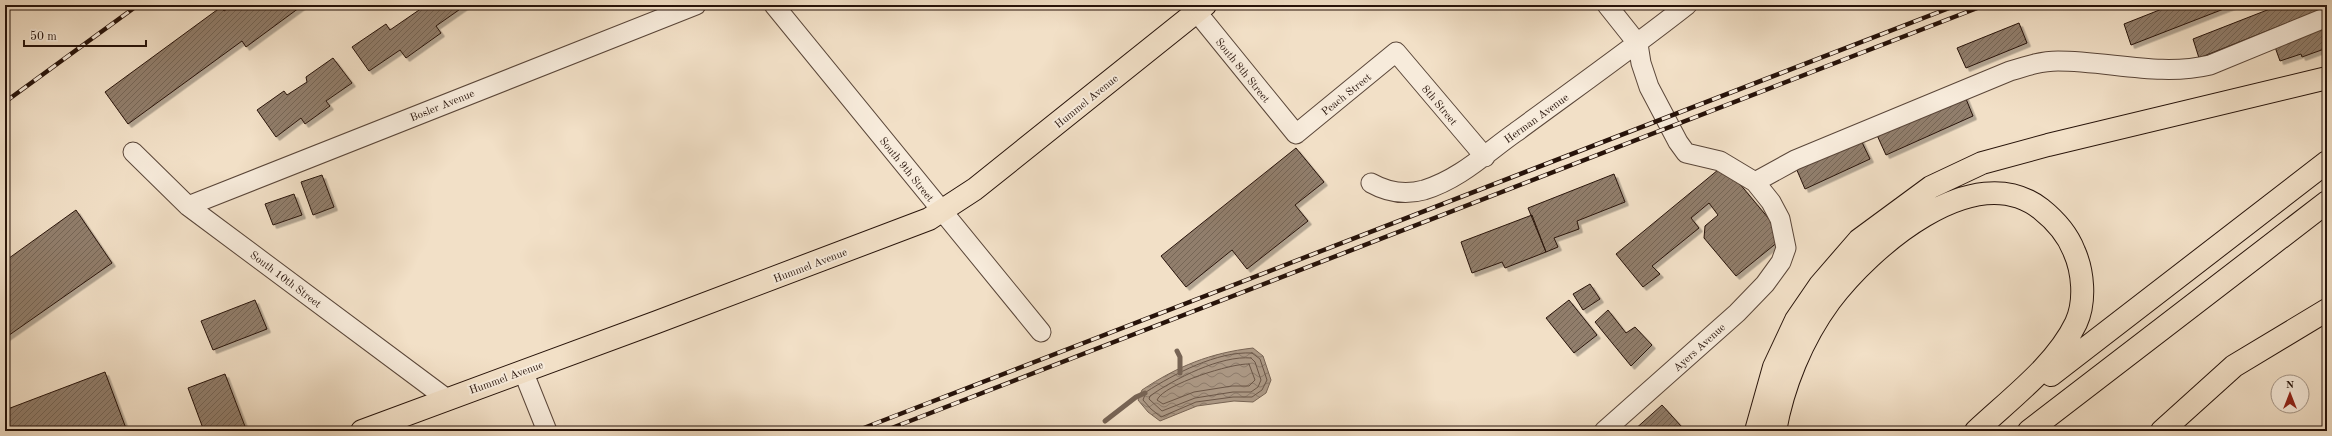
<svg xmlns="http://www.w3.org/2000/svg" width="2332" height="436" font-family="'Old Standard TT',serif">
<defs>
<pattern id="water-waves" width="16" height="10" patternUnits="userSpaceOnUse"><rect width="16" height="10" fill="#ad9a87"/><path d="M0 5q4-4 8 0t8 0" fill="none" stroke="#8d7c6d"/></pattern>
<pattern id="building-hatch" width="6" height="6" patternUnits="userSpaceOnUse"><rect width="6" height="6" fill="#917e6c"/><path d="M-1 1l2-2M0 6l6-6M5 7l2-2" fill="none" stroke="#766657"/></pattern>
<filter id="shadow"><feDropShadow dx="3.5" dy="3.5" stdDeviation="0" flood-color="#0004"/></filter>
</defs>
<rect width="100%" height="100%" fill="#f2e0c7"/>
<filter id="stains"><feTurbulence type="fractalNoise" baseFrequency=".005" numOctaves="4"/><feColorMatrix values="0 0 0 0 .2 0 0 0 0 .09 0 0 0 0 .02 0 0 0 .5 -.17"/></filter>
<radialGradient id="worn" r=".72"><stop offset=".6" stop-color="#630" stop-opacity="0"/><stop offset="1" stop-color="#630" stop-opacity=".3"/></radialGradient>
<path fill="url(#water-waves)" stroke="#776455" d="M1253 348 1263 356 1271 380 1266 393 1253 402 1234 401 1197 406 1160 421 1148 412 1138 400 1142 390C1178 366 1210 353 1253 348Z"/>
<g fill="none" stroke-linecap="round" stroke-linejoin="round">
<path stroke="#6a5648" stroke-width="1" d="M1252 353 1260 359 1267 380 1262 390 1252 397H1233L1196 402 1161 417 1151 409 1143 400 1146 392C1174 374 1217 351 1252 353Z
M1251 358 1255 362 1261 380 1258 387 1251 392H1233L1195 398 1162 411 1149 399 1150 396C1174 379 1221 355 1251 358Z
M1249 364 1255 380 1249 386H1232L1194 392 1163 404 1157 400C1164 384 1232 363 1249 364Z"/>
<path stroke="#776455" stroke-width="5" d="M1177 351 1180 357V373
M1105 421 1136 397 1145 393"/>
</g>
<path fill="url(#building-hatch)" stroke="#27130a" filter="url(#shadow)" d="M233 5H303L246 47 242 41 128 124 105 92 221 7 224 11Z
M421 5H466L436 26 441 33 406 58 400 50 369 71 352 47 386 24 390 30 422 8Z
M2172 5H2234L2131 45 2124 24Z
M2280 5H2327V7L2199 58 2193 39Z
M2019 23 2027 43 1966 68 1957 48Z
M2327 26V48L2302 57 2301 54 2280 61 2275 47Z
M333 58 352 83 326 101 330 106 305 124 301 118 276 137 257 110 284 91 287 95 307 82 306 77Z
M1964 94 1973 116 1886 155 1876 133Z
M1860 138 1870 159 1805 189 1796 168Z
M1296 148 1324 182 1295 205 1308 221 1247 269 1232 250 1186 287 1161 256Z
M1724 165 1784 237 1736 276 1704 238 1705 226 1718 215 1709 203 1691 218 1699 228 1652 266 1660 274 1643 287 1616 254Z
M1614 174 1625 202 1577 221 1579 229 1554 238 1558 247 1546 252 1528 208Z
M322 175 334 207 313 215 301 182Z
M294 194 302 215 273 225 265 204Z
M76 210 112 263 5 338V261Z
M1532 215 1546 252 1505 268 1502 262 1472 273 1461 242Z
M1590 284 1600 299 1583 310 1573 294Z
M255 300 267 329 213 350 201 321Z
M1569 300 1597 335 1574 353 1546 318Z
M1608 310 1626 333 1635 327 1652 345 1631 366 1595 322Z
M105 372 127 431H5V410Z
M225 374 246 429 204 431 188 388Z
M1662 405 1681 426 1676 431H1633Z"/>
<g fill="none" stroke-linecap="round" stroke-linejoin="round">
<g stroke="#5a4639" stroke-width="21">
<path id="minor" d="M774 5 1041 332
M1191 5 1296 134 1396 52 1485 157
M133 152 188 206 447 399
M1755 182 1795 160 2010 71C2026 66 2042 61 2058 61 2109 61 2160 77 2210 65L2327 17
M1371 183C1387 192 1406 195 1424 190 1460 179 1486 153 1516 132 1573 90 1631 49 1687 5
M188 206 696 5
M523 371 547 431
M1604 431 1737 313 1765 284 1781 262 1786 248 1780 219 1771 202 1755 182 1720 161 1686 153 1678 142 1649 87 1641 63 1638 44 1607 5"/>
</g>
<g stroke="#27130a" stroke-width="24">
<path id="major" d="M362 431 657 322 929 219 975 189 1205 5"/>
</g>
<g stroke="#27130a" stroke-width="24">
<path id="highway" d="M2051 375 2327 162
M1756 431 1774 367 1796 320 1820 285 1859 240 1931 187 1982 163 2048 145 2327 78
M1775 431C1783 386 1802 339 1830 301 1869 249 1973 156 2041 209 2056 221 2067 233 2074 251 2083 271 2086 301 2076 323 2056 365 2010 399 1976 431
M2029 431 2327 202
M2162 431 2234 366 2327 310"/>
</g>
<use href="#minor" stroke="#f7ebdb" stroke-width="19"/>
<use href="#major" stroke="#f2e0c7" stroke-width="22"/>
<use href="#highway" stroke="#f2e0c7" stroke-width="22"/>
<g stroke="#27130a" stroke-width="4.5">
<path id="rail" d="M5 102 138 5
M856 431 1957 5
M884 431 1985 5"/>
</g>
<use href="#rail" stroke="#f7ebdb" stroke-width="3" stroke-dasharray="9" stroke-linecap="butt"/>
</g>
<g text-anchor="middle" stroke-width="4" stroke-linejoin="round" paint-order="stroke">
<g font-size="11" fill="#27130a" stroke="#f7ebdb">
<text transform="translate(1243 70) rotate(51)" y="4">South 8th Street</text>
<text transform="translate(1346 94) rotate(-39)" y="4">Peach Street</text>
<text transform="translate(1086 101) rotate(-39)" y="4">Hummel Avenue</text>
<text transform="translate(442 105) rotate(-22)" y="4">Bosler Avenue</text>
<text transform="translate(1440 105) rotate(50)" y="4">8th Street</text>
<text transform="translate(1536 118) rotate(-36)" y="4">Herman Avenue</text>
<text transform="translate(907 169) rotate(51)" y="4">South 9th Street</text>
<text transform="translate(810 265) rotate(-21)" y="4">Hummel Avenue</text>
<text transform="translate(286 279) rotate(37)" y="4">South 10th Street</text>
<text transform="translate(1699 347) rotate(-42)" y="4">Ayers Avenue</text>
<text transform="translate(506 377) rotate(-20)" y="4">Hummel Avenue</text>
</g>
</g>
<rect width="2332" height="436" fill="none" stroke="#f2e0c7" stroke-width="20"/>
<rect x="6" y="6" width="2320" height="424" fill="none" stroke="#27130a" stroke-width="2"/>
<rect x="10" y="10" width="2312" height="416" fill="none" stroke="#27130a"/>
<g transform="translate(2290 394)"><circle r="19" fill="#f7ebdb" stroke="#a49587"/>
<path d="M0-3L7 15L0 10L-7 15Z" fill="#8f2418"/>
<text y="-6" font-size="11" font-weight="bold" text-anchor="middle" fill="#27130a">N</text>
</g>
<path d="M24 40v6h122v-6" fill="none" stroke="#27130a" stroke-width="2"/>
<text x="30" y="40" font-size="12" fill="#27130a" stroke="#f7ebdb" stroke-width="3" paint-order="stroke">50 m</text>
<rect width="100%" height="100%" filter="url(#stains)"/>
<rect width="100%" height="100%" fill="url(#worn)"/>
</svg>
